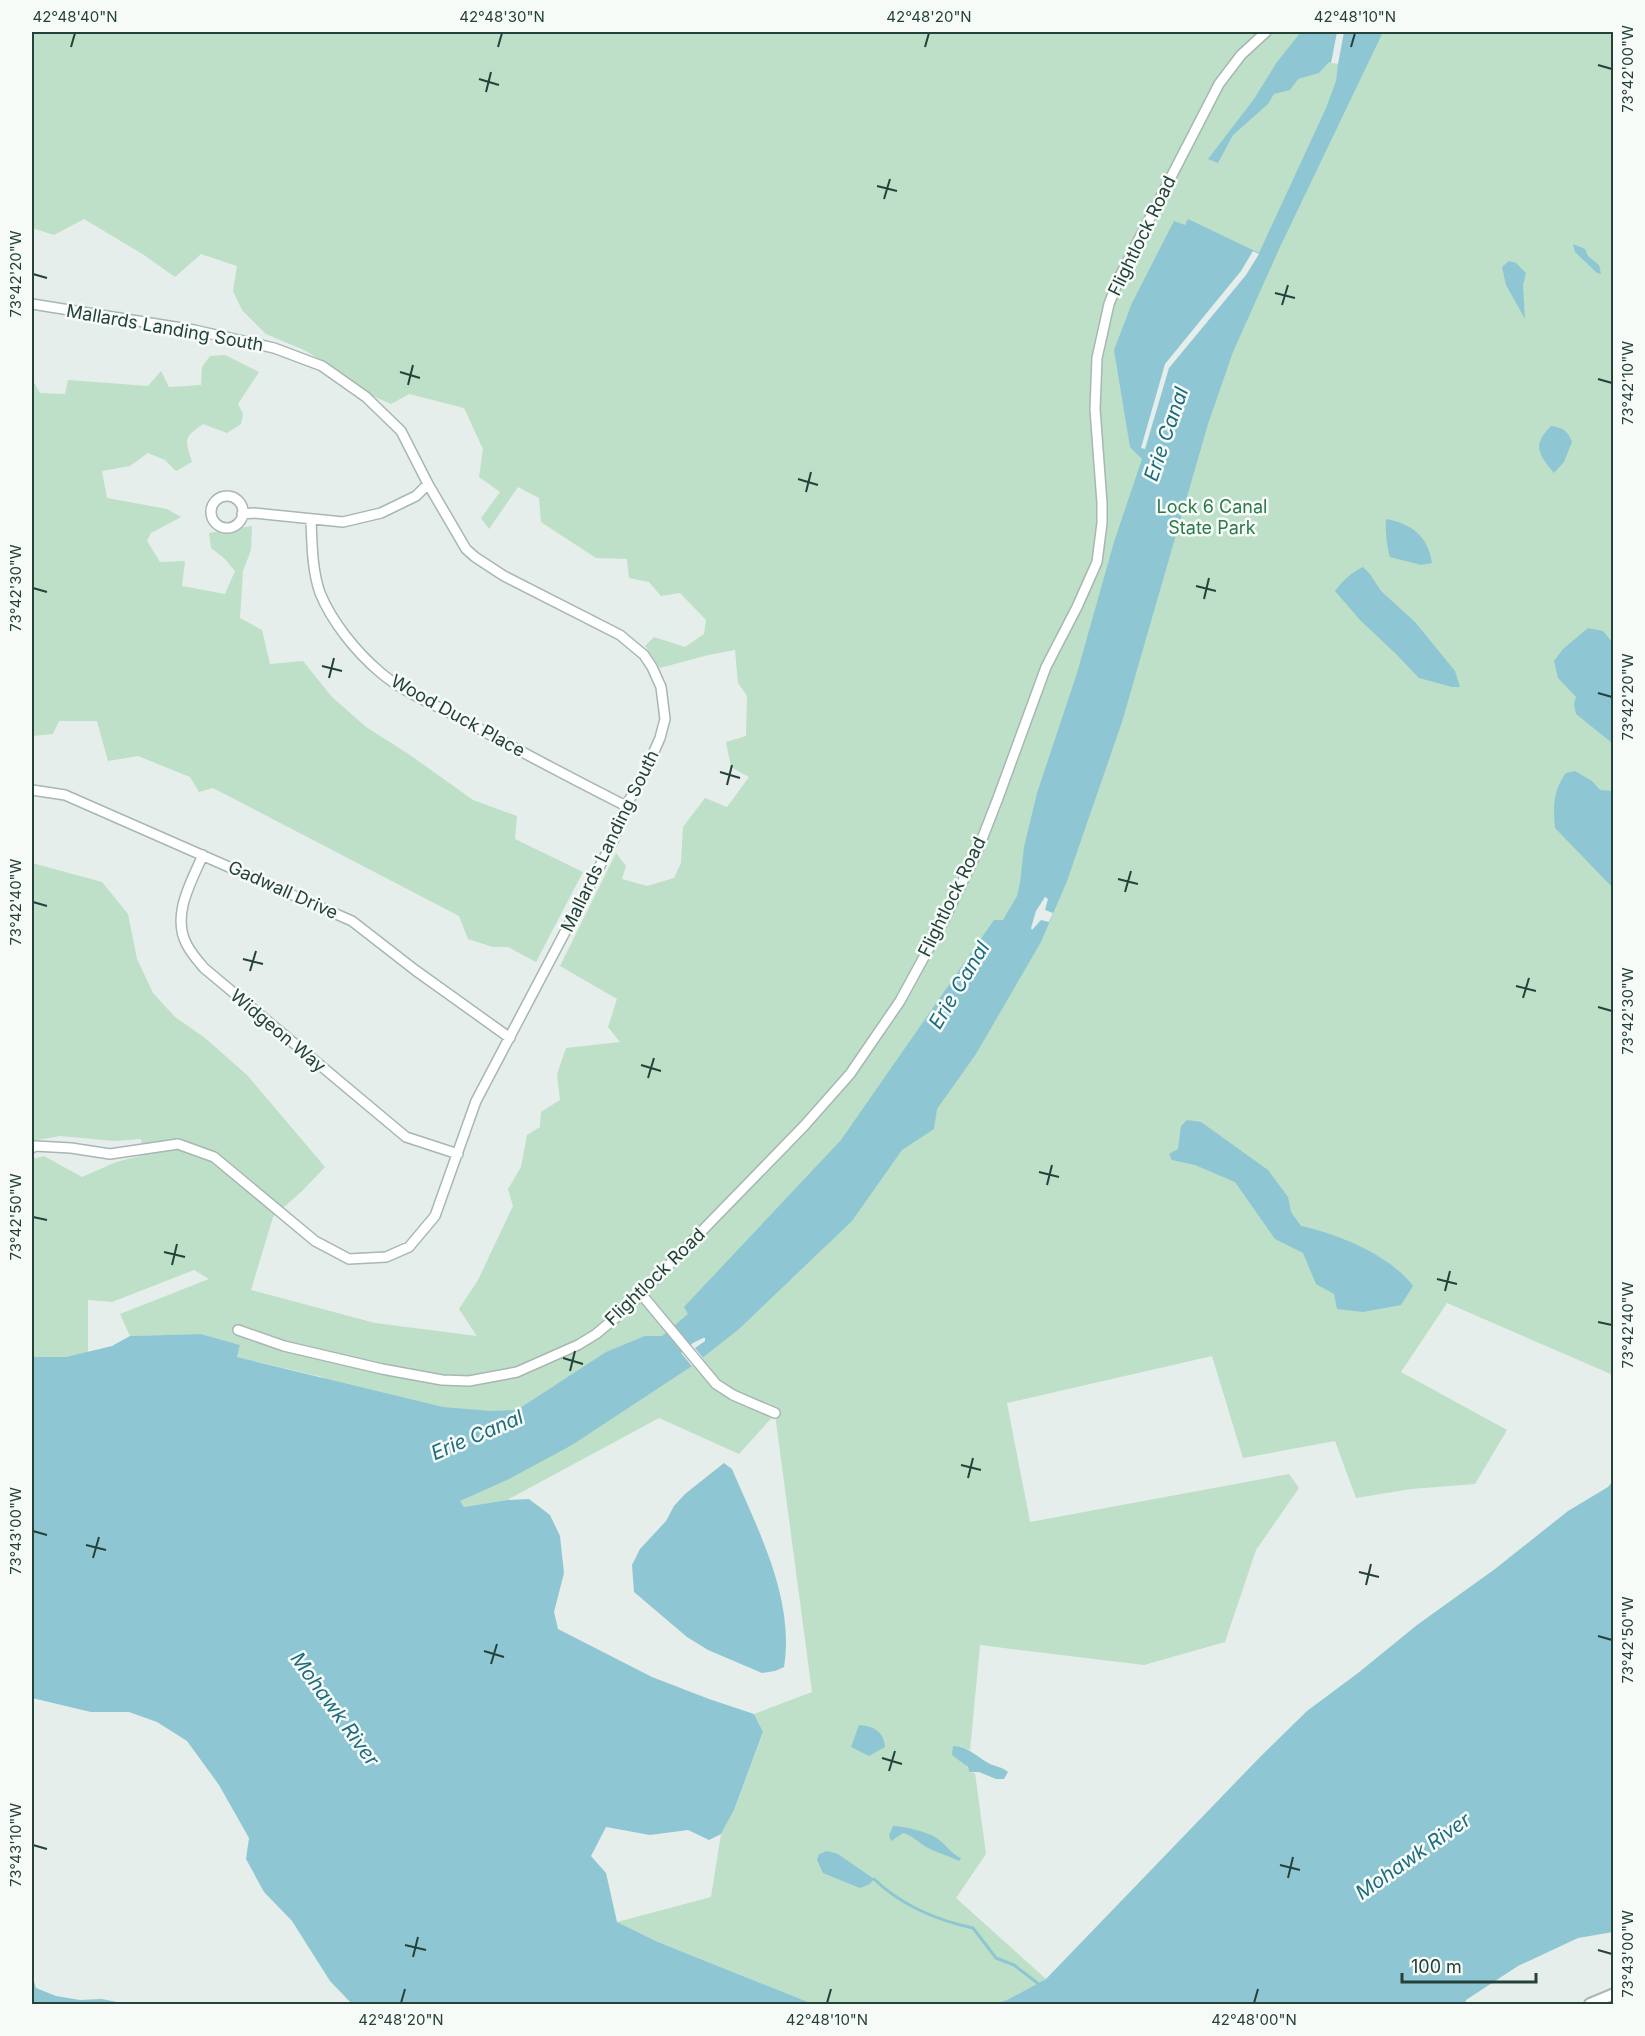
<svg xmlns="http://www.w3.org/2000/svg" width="1645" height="2036" font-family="Inter,sans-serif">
<rect width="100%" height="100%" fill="#e5eeea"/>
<path fill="#bedfc8" d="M32 32H1613V1375L1447 1303 1401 1372 1507 1430 1475 1484 1411 1489 1356 1498 1335 1441 1243 1458 1212 1356 1007 1403 1030 1522 1289 1474 1299 1488 1256 1550 1225 1642 1144 1665 980 1645 970 1750 960 1746 969 1772 975 1773 986 1854 956 1898 1046 1979 1007 2000 993 2004H813L658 1942 617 1922 711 1897 721 1834 734 1810 763 1733 754 1714 812 1692 775 1414 739 1454 659 1418 507 1500 464 1507 460 1501 322 1377 237 1357 240 1345 201 1334 130 1336 120 1314 209 1279 194 1270 112 1302 88 1300V1352L66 1357H32V1159L44 1156 82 1177 116 1162 144 1155 141 1139 115 1141 60 1136 32 1141V863L102 882 128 914 137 959 153 993 175 1017 205 1038 247 1075 325 1167 302 1191 273 1217 251 1290 375 1323 477 1336 459 1309 478 1280 513 1206 508 1189 521 1167 527 1135 540 1127 541 1112 560 1100 557 1074 566 1048 620 1042 608 1027 617 999 560 966 616 853 626 866 622 879 647 886 674 878 681 863 683 827 705 798 727 807 749 777 731 767 726 742 746 736 747 696 738 683 735 650 708 655 660 668 645 646 654 637 685 647 704 634 706 620 680 593 661 596 649 582 629 578 627 559 596 558 541 522 539 498 518 487 489 529 481 518 500 492 479 477 483 449 464 408 409 394 391 404 373 396 338 370 304 350 266 334 242 310 233 291 237 266 201 254 175 277 144 255 84 219 54 235 32 228Z
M225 355 259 372 238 404 243 414 241 424 227 433 203 424C183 438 185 439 192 462L176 471 165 460 148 453 130 466 102 471 107 498 167 509 181 517 151 533 147 541 160 562 185 561 182 586 225 594 235 571 225 559 211 548 209 533 252 526 251 550 243 571 240 618 262 630 270 664 303 661 332 697 366 727 410 755 473 800 517 816 515 839 583 872 536 962 508 947H493L468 939 459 916 213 788 199 792 190 777 138 756 108 761 97 721H59L53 734 32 736V379L40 393 65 394 68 380 148 386 161 371 169 387 201 385 202 367 210 356Z"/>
<path fill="#8ec7d3" d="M1301 32H1383L1280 247 1233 352 1208 424 1122 722 1067 881 1041 942 976 1054 937 1109 934 1129 902 1150 852 1221 739 1329 692 1366 572 1445 509 1479 460 1501 464 1507 507 1500 529 1499 550 1515 560 1536 564 1573 554 1612 558 1629 652 1677 709 1699 754 1714 763 1732 734 1810 721 1834 709 1840 688 1830 650 1835 606 1827 591 1856 606 1873 617 1922 658 1942 813 2004H352L330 1981 292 1921 264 1892 246 1859 249 1838 219 1785 187 1741 157 1722 129 1712H91L32 1698V1357H66L112 1346 130 1336 201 1334 240 1345 237 1357 443 1407 491 1411 517 1410 606 1352 645 1336H662L688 1314 684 1307 841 1140 994 920H1003L1017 896 1020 883 1024 847 1037 793 1077 673 1114 542 1142 459 1130 447 1114 350 1132 303 1174 221 1185 225 1188 219 1259 253 1326 108 1336 81 1338 64 1329 62 1319 73 1298 79 1290 90 1274 94 1268 104 1233 135 1218 163 1208 159 1254 99 1277 62Z
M1573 244 1585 249 1588 256 1599 265 1601 274 1597 273 1575 252Z
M1509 261 1516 263 1526 273 1523 285 1525 319 1506 285 1502 267Z
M1551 426C1562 427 1568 431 1572 442L1564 462 1554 473C1538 454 1532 445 1551 426Z
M1386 519C1412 524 1428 536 1432 563L1421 565 1390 557C1387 550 1385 526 1386 519Z
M1363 567 1370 574 1381 591 1415 622 1455 671 1460 687H1452L1419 678 1396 654 1360 620 1335 591C1343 580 1351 573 1363 567Z
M1588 628 1603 631 1613 643 1614 741 1612 743 1576 714 1574 704 1576 697 1558 678 1554 661 1563 649Z
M1575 771 1592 781 1600 790 1613 791V888L1555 828C1553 807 1553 790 1566 773Z
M1187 1120 1201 1122 1268 1170 1288 1197 1291 1212 1301 1226C1338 1234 1390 1255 1413 1286L1401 1305 1363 1312 1337 1309 1334 1294 1316 1284 1303 1253 1275 1239 1235 1182 1195 1165 1172 1160 1169 1154 1178 1149 1181 1126Z
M724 1463 732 1469C758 1530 795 1599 784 1667L775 1671 762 1673 708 1650 687 1637 634 1592 632 1565 640 1549 666 1521 674 1506 685 1494Z
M1613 1481V1932L1578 1938 1518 1966 1466 2000 1465 2004H993L1007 2000 1046 1979 1260 1757 1307 1711 1358 1673 1417 1625 1495 1569 1568 1511 1608 1487Z
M859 1725C873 1726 884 1731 885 1747L869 1756 851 1747Z
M953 1746C968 1746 977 1757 990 1764 997 1767 1002 1767 1008 1772L1004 1779H996L979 1772H969L968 1767 952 1755Z
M893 1826C903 1826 927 1832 935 1837 945 1843 950 1853 961 1858L959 1861C949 1856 938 1853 928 1848 918 1843 916 1837 903 1833L891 1841 889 1835Z
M827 1851 838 1854 874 1879 870 1884 860 1888 823 1873 817 1860 819 1854Z
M32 1975 36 1988 56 1996 80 2000 102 1999 127 2004H32Z"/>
<path fill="#e5eeea" d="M1337 32H1344L1338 64 1331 63Z
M1253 251 1259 254 1246 275 1169 368 1145 449 1141 448 1165 364 1241 271Z
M1045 897 1048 899 1045 910 1053 913 1049 922 1041 920 1032 930 1031 928 1036 911Z
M703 1338H705V1341L695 1348 703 1358 692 1366 681 1353 693 1343Z"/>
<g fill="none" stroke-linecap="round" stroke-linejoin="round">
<path stroke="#8ec7d3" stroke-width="3" d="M874 1879C902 1906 936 1920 973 1928L996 1958 1014 1965 1040 1985"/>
<g stroke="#a7b7b2" stroke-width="12">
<path id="minor" d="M32 304 194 330 274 348 322 366 366 397 401 431 428 484 466 549 475 557 504 576 620 635 644 655 652 667 661 687 665 719 660 738 644 774 626 806 614 839 476 1101 435 1216 409 1247 386 1257 349 1259 315 1241 214 1157 178 1144 110 1154 71 1148 35 1146 32 1148
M211 512a16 16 0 1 1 32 0a16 16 0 1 1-32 0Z
M242 514 254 513 343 522 381 513 416 496 428 484
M311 520C312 544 312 570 320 593 332 622 356 652 381 673 402 691 431 703 456 716 512 747 569 777 626 806
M32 790 65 795 352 921 415 970 510 1038
M203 855C191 882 171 916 187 945 191 953 198 961 204 968L406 1137 458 1154
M642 1295 716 1384 733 1395 775 1413
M238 1330 284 1346 382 1369 442 1380 469 1381 517 1372 578 1345 596 1334 626 1309 804 1126 850 1074 900 1001 942 924 977 852 998 798 1046 667 1077 607 1097 562 1102 523V503L1095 409 1097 358 1109 304 1120 276 1219 84 1241 55 1266 32"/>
</g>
<g stroke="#a7b7b2" stroke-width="14">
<path id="tertiary" d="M1590 2004 1614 1994"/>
</g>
<use href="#minor" stroke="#fff" stroke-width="9"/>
<use href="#tertiary" stroke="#fff" stroke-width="10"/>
</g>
<path fill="none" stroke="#24413a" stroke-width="2" d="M71 47 75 33M498 47 502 33M925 47 929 33M1351 47 1355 33M1598 65 1612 69M479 79 499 85M486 92 491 72M877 186 897 191M884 199 890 179M33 274 47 278M1275 293 1295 298M1282 305 1288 285M400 372 420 378M1598 379 1612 383M408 385 413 365M798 479 818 485M806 492 811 472M1196 586 1216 591M33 588 47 592M1204 599 1209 578M322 666 342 671M329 678 334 658M1598 693 1612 697M720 772 740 778M727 785 732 765M1118 879 1138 884M1125 892 1131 871M33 902 47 906M243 959 263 964M250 971 256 951M1516 986 1536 991M1523 998 1529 978M1598 1007 1612 1011M641 1065 661 1071M648 1078 654 1058M1039 1172 1059 1177M1047 1185 1052 1165M33 1217 47 1220M164 1252 185 1257M172 1265 177 1244M1437 1279 1457 1284M1445 1291 1450 1271M1598 1322 1612 1325M563 1358 583 1364M570 1371 575 1351M961 1465 981 1470M968 1478 973 1458M33 1531 47 1535M86 1545 106 1550M93 1558 99 1537M1359 1572 1379 1577M1366 1585 1371 1564M1598 1636 1612 1640M484 1651 504 1657M491 1664 497 1644M882 1758 902 1764M889 1771 895 1751M33 1845 47 1849M1280 1865 1300 1870M1288 1878 1293 1857M405 1945 426 1950M1598 1950 1612 1954M413 1957 418 1937M401 2003 405 1989M827 2003 831 1989M1254 2003 1258 1989"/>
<g text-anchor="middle" stroke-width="5" stroke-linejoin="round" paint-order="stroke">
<g font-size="18" fill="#24413a" stroke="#f6fbf8">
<text transform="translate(1142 236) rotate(-64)" y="6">Flightlock Road</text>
<text transform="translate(165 328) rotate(10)" y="6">Mallards Landing South</text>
<text transform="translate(458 716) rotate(29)" y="6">Wood Duck Place</text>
<text transform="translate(610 841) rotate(-64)" y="6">Mallards Landing South</text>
<text transform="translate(283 890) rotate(24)" y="6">Gadwall Drive</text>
<text transform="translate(952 897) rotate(-64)" y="6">Flightlock Road</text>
<text transform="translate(278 1031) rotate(40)" y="6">Widgeon Way</text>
<text transform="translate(655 1277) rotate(-44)" y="6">Flightlock Road</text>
</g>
<g font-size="18" fill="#2d784c" stroke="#f6fbf8">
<text x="1212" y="513">Lock 6 Canal<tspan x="1212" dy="21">State Park</tspan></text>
</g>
<g font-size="20" font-style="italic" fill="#1d6c7e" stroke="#f6fbf8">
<text transform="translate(1166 434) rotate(-71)" y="7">Erie Canal</text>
<text transform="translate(959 985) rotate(-59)" y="7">Erie Canal</text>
<text transform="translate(477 1435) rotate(-23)" y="7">Erie Canal</text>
<text transform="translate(335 1709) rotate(54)" y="7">Mohawk River</text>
<text transform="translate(1413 1856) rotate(-35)" y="7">Mohawk River</text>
</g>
</g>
<rect width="1645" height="2036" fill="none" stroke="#f6fbf8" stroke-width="66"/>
<path d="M1402 1973v9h134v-9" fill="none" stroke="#24413a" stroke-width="3"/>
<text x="1411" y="1973" font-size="18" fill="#24413a" stroke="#f6fbf8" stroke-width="4.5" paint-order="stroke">100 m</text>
<rect x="33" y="33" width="1579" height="1970" fill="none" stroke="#24413a" stroke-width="2"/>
<g font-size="15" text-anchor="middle" fill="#24413a">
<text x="75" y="22">42°48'40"N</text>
<text x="502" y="22">42°48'30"N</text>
<text x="929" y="22">42°48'20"N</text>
<text x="1355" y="22">42°48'10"N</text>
<text transform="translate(1628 69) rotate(-90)" y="5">73°42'00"W</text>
<text transform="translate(16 274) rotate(-90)" y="5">73°42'20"W</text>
<text transform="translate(1628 383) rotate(-90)" y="5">73°42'10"W</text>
<text transform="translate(16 588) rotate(-90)" y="5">73°42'30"W</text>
<text transform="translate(1628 697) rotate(-90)" y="5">73°42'20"W</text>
<text transform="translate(16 902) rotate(-90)" y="5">73°42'40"W</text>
<text transform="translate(1628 1011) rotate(-90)" y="5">73°42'30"W</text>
<text transform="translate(16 1217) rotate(-90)" y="5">73°42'50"W</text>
<text transform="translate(1628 1325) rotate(-90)" y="5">73°42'40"W</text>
<text transform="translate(16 1531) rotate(-90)" y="5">73°43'00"W</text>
<text transform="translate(1628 1640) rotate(-90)" y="5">73°42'50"W</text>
<text transform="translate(16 1845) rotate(-90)" y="5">73°43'10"W</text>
<text transform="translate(1628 1954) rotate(-90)" y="5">73°43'00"W</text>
<text x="401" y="2025">42°48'20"N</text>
<text x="827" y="2025">42°48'10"N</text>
<text x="1254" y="2025">42°48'00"N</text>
</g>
</svg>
